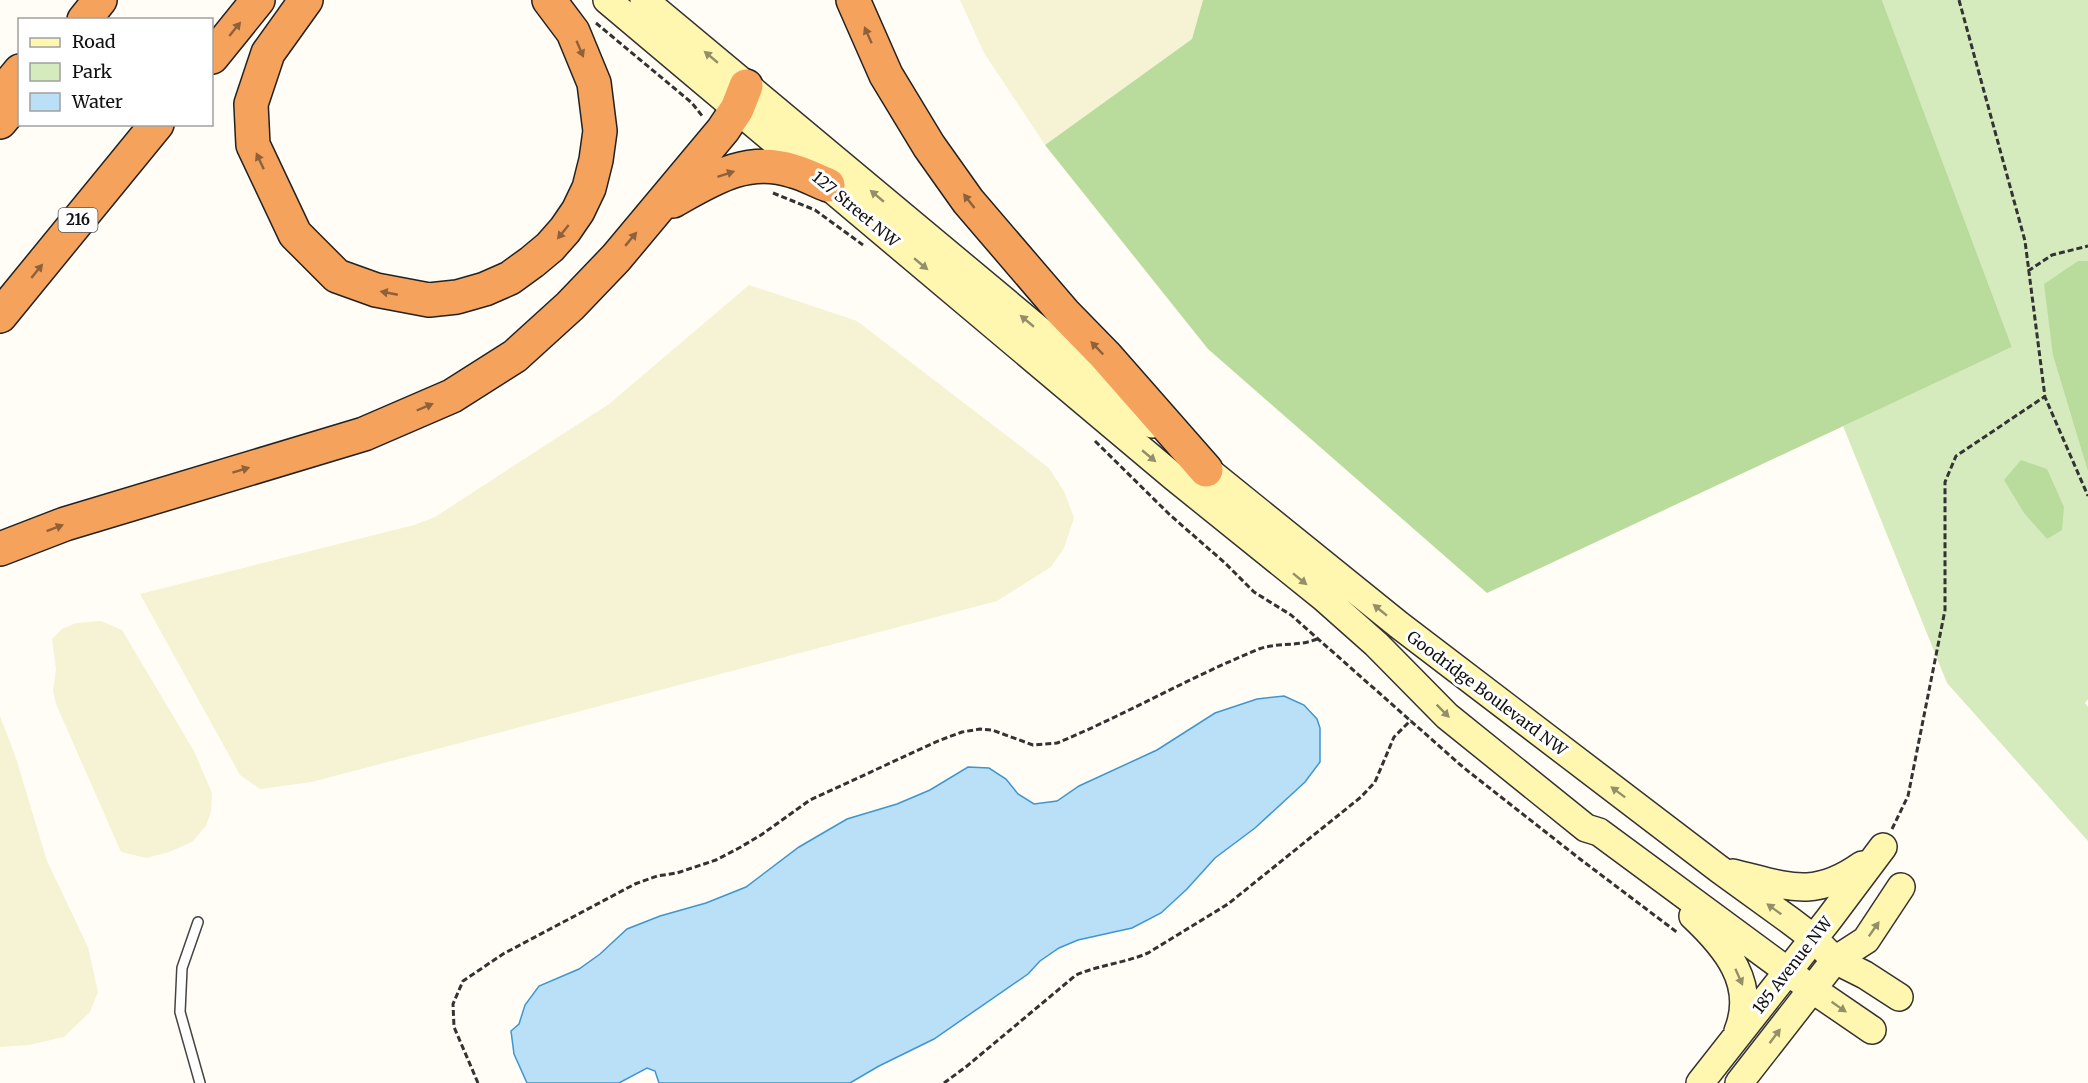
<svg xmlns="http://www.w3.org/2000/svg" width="2088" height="1083" font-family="Merriweather,serif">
<rect width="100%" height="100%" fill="#fffdf5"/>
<path fill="#f6f3d4" d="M960 0H1203L1192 39 1045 145 984 53Z
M749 285 857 321 1049 468 1064 491 1074 518 1064 548 1051 567 997 601 312 782 260 789 240 775 140 594 414 525 435 517 609 404Z
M101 621 122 630 194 751 212 793 211 811 206 826 192 842 169 852 146 858 121 852 56 704 53 691 56 669 52 639 62 629 76 623Z
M0 716 16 758 47 861 88 947 98 992 90 1012 64 1037 29 1045 0 1047Z"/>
<path fill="#d5ebbd" d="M1882 0H2088V261H2078L2053 356 2088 472V699L2085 703 2088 707V841L1947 683 1843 426 2012 347Z"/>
<path fill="#b9dc9c" d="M1203 0H1882L2012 347 1487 593 1208 349 1045 145 1192 39Z
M2078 261H2088V472L2053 356 2044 284Z
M2021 460 2047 469 2064 507 2062 530 2047 539 2024 513 2004 480Z"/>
<path fill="#b9e0f7" stroke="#3f96cf" stroke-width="1.5" d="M1284 696 1304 705 1317 719 1320 728V762L1305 782 1255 828 1215 858 1187 889 1161 913 1132 928 1078 940 1059 948 1040 961 1028 974 934 1039 879 1066 850 1083H659L655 1071 647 1068 619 1083H527L514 1054 511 1031 519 1024 525 1005 539 986 579 969 600 954 627 929 660 916 706 903 746 887 799 847 847 819 897 804 930 790 968 767 989 768 1006 779 1018 794 1034 804 1057 801 1079 786 1157 750 1215 713 1257 699Z"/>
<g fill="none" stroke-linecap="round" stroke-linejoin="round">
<g stroke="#444" stroke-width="12">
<path id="service" d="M198 922 182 968 180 1012 200 1083"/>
</g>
<g stroke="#333" stroke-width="30">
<path id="secondary" d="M607 0 1174 477 1323 597 1376 644 1447 716 1586 828 1599 832 1809 987 1872 1030
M644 0 1152 424
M1191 457 1399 625 1719 869 1792 922 1813 938 1835 960 1865 975 1899 997
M1733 873C1787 886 1813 900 1862 865
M1693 916C1726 947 1757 984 1738 1031
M1700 1083 1829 919 1883 847
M1739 1083 1835 960 1866 940 1901 887"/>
</g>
<g stroke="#222" stroke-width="36">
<path id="motorway" d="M306 0 268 53 251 104 253 145 295 234 337 276 376 290 429 300 457 297 485 289 510 278 532 262 550 247 565 230 578 211 589 188 596 160 600 131 594 83 573 32 549 0
M853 0 886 75 929 146 968 201 1064 313 1105 355 1206 470
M84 20 100 0
M212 57 258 0
M0 95 20 71
M0 122 20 98
M673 201C712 179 747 156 793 171 805 174 817 181 828 185
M0 316 157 124
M0 549 65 524 364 434 452 396 515 356 570 306 616 258 723 130 737 109 746 86"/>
</g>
<path stroke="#333" stroke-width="3" stroke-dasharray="6 3" stroke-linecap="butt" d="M1959 0 2025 241 2045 397 2088 496
M596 23 692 103 703 117
M773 193 815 210 863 245
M2028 271 2052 255 2088 246
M1095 441 1170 515 1225 563 1254 592 1291 615 1464 768 1580 859 1678 933
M1892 829 1908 796 1945 610V482L1956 456 2044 397
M478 1083 454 1027 453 1004 463 981 503 954 635 884 657 876 677 873 716 860 739 848 761 835 810 800 938 741 962 732 980 729 992 730 1033 745 1057 743C1125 715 1190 677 1259 649 1278 642 1298 647 1317 639
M944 1083 967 1066 1076 975C1099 965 1125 963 1148 953L1228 904 1361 797 1375 782 1394 737 1411 720"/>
<use href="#service" stroke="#fff" stroke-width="9"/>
<use href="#secondary" stroke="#fff6b0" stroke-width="27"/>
<use href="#motorway" stroke="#f5a25d" stroke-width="33"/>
</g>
<defs><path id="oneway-solid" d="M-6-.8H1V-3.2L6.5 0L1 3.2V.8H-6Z" transform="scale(1.5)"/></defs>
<g fill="#8e613b">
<use href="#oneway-solid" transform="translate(235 29) rotate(-51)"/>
<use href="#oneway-solid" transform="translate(868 35) rotate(-114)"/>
<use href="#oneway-solid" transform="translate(580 49) rotate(67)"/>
<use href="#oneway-solid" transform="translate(260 161) rotate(-115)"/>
<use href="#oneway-solid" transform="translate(726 174) rotate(-18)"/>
<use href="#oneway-solid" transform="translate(969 201) rotate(-128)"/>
<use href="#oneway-solid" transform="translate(563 232) rotate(129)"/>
<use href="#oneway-solid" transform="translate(631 239) rotate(-50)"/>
<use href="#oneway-solid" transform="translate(37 271) rotate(-51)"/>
<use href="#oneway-solid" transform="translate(389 293) rotate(-169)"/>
<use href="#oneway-solid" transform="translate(1097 348) rotate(-134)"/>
<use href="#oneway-solid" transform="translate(425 407) rotate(-23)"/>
<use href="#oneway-solid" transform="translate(241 470) rotate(-17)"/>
<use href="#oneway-solid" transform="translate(55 528) rotate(-21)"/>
</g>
<g fill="#948f68">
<use href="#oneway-solid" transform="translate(711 57) rotate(-140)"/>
<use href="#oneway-solid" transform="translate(877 196) rotate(-140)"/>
<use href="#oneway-solid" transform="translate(921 264) rotate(40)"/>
<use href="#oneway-solid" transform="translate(1027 321) rotate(-140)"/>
<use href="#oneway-solid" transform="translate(1149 456) rotate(40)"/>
<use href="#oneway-solid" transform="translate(1300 579) rotate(39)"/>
<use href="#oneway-solid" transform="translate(1380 610) rotate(-141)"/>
<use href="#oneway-solid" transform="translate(1443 711) rotate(45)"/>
<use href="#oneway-solid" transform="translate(1618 792) rotate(-143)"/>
<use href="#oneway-solid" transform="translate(1774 909) rotate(-144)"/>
<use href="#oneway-solid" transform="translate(1874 929) rotate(-55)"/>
<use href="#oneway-solid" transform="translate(1739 977) rotate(66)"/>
<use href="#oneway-solid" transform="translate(1839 1007) rotate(35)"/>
<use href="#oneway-solid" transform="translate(1775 1036) rotate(-53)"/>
</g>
<g text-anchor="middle" stroke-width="6" stroke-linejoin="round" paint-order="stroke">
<rect fill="#fff" stroke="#585858" stroke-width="1.5" x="58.5" y="208" width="39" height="24" rx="4.5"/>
<g font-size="15" font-weight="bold" fill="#111">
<text x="78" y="225">216</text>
</g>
<g font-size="16" fill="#111" stroke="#fff">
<text transform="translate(856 209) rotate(40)" y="6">127 Street NW</text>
<text transform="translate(1487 693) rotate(37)" y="6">Goodridge Boulevard NW</text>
<text transform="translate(1792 965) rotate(-52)" y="6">185 Avenue NW</text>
</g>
</g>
<rect x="18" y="18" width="195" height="108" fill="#ffffff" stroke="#a0a0a0" stroke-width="1.5"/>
<rect x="30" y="38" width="30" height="9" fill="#fff6b0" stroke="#a0a0a0" stroke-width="1.5"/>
<text x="72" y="48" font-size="18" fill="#111111">Road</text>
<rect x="30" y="63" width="30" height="18" fill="#d5ebbd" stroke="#a0a0a0" stroke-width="1.5"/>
<text x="72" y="78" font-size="18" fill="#111111">Park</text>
<rect x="30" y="93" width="30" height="18" fill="#b9e0f7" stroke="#a0a0a0" stroke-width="1.5"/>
<text x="72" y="108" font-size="18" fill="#111111">Water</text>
</svg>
